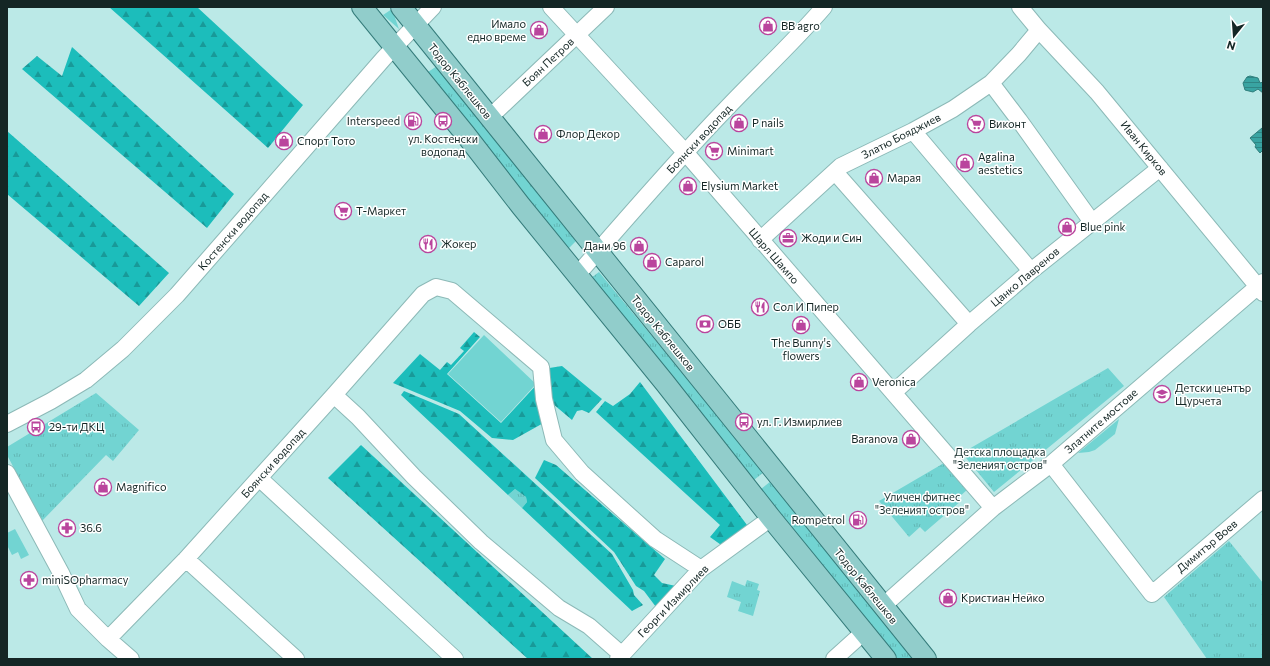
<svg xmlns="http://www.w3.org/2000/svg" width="1270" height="666" font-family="Commissioner,sans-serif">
<defs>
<pattern id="grass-tufts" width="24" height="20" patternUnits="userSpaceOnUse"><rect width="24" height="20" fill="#72d4d2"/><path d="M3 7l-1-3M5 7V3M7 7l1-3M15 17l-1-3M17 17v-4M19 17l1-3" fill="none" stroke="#62b6b4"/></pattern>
<pattern id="forest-firs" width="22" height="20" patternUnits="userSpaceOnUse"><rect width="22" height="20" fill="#1cbdbb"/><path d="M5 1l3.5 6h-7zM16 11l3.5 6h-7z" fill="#189998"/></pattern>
<pattern id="water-rules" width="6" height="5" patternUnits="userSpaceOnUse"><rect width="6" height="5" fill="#39a4a2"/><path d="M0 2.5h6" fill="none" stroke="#2f8584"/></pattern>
</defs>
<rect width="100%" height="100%" fill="#bbe9e7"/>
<path fill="url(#grass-tufts)" d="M392 9 399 29 383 15Z
M437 66 576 241 567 250 428 72Z
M599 272 764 472 754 480 591 278Z
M1108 368 1124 386 994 492 962 453Z
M96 393 139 430 113 461 106 455 42 521 7 455V447Z
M944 463 968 489 958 498 961 501 925 532 920 527 909 537 879 501Z
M771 481 914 659H898L761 489Z
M515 489 526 497 527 502 522 508 508 495Z
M1229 541 1263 583V659H1207L1164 597Z
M747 580 759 584 757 590 760 591 753 616 738 611 741 602 727 597 732 581 745 586Z"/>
<path fill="url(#forest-firs)" d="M109 7H197L303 105 268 148Z
M72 47 234 194 207 228 22 69 37 56 62 76Z
M7 131 169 273 139 306 7 194Z
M474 332 480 337 447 374 501 423 540 381 547 421 513 440 492 438 460 411 393 383 420 354 440 370 447 362 451 365 464 351 460 348Z
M562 366 602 399 589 413 582 410 577 411 572 420 546 398 543 369Z
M640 382 750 529 724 547 710 537 720 525 596 412 605 401 613 406 630 394Z
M404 391 459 414 612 554 633 590 634 595 643 605 632 611 522 508 527 502 526 497 515 489 508 495 401 395Z
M361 445 593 659H528L328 478Z
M544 460 556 465 665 559 654 575 662 583 676 586 659 611 644 591 636 586 614 552 535 478Z"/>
<path fill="#72d4d2" d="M484 335 536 384 501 422 448 374Z
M1119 419 1115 434 1095 450 1089 452 1078 453Z
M15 529 29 555 21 559 18 552 12 555 7 545V533Z"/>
<path fill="url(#water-rules)" stroke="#2e7e7c" d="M1250 76 1258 78 1260 83 1263 82V93L1258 89 1253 92 1245 90 1243 83 1247 77Z
M1262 128 1263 150 1260 153 1255 147 1256 145 1250 138Z"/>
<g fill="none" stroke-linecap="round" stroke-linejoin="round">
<g stroke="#8cb9b7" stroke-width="18">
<path id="minor" d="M551 7 685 152 993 508
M1020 7 1039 30 1097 92 1263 293
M991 83 1019 120 1092 222
M489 118 606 7
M913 131 1031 271
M835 172 969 324
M760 240 841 166 913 131 953 109 991 83 1019 54 1039 30
M578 274C626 219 674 163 725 110 758 75 793 43 824 7
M894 392 969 324 1031 271 1160 168
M334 395 358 417 414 477 481 542 559 608 589 626 622 655
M7 424 51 401 86 380 123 349 177 295 384 58 433 7
M1051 464 1152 594 1263 499
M7 473 61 573 78 609 108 639 131 659
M259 478 455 659
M186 559 296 659
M883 606 993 508 1051 464 1263 282
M108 639 186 559 334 395 423 294 436 287 452 291 541 367 544 399 554 440 582 473 655 539 701 569
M618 659 701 569 771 518
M834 659 864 632"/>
</g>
<g stroke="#357c7b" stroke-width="22">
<path id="major" d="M362 7 466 135 521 206 665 383 771 518 886 659
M401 7 926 659"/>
</g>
<use href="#minor" stroke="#fff" stroke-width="16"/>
<use href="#major" stroke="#91cdcb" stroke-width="20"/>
</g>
<defs>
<g id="shop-ring" transform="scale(0.9)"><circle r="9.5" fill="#fff" stroke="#ba459d" stroke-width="1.5"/><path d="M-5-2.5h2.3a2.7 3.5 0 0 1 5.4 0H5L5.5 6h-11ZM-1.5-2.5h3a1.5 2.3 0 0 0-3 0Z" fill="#ba459d"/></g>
<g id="fuel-ring" transform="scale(0.9)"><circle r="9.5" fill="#fff" stroke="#ba459d" stroke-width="1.5"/><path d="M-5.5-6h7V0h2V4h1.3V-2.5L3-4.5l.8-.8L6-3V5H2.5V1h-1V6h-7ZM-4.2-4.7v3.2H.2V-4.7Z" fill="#ba459d"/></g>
<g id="bus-ring" transform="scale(0.9)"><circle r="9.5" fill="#fff" stroke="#ba459d" stroke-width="1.5"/><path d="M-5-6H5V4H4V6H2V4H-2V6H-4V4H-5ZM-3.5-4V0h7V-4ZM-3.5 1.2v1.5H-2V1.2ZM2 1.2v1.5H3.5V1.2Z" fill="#ba459d"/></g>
<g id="supermarket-ring" transform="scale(0.9)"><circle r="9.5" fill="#fff" stroke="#ba459d" stroke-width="1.5"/><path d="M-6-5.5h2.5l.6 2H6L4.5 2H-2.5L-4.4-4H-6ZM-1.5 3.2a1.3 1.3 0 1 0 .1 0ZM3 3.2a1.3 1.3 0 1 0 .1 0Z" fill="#ba459d"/></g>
<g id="office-ring" transform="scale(0.9)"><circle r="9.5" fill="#fff" stroke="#ba459d" stroke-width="1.5"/><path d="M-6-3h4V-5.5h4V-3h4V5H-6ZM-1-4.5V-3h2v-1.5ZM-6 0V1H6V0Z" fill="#ba459d"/></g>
<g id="restaurant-ring" transform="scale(0.9)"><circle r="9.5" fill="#fff" stroke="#ba459d" stroke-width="1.5"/><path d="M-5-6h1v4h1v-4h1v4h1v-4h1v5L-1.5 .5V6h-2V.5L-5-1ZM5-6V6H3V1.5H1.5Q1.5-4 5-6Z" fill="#ba459d"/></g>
<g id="bank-ring" transform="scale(0.9)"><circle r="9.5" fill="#fff" stroke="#ba459d" stroke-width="1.5"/><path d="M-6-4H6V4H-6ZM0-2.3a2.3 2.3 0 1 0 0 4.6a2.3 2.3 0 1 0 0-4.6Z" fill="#ba459d"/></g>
<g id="school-ring" transform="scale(0.9)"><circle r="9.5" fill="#fff" stroke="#ba459d" stroke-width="1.5"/><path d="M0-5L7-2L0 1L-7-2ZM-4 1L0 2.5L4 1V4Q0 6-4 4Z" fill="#ba459d"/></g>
<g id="pharmacy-ring" transform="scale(0.9)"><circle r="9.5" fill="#fff" stroke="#ba459d" stroke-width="1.5"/><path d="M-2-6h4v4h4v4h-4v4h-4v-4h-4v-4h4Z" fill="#ba459d"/></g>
</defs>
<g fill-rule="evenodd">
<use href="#shop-ring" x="768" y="26"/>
<use href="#shop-ring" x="539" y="30"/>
<use href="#fuel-ring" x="413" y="121"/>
<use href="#bus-ring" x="443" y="121"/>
<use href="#shop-ring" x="739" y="123"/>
<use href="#supermarket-ring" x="976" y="124"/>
<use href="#shop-ring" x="543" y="134"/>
<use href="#shop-ring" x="284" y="141"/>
<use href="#supermarket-ring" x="714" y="151"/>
<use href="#shop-ring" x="965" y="163"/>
<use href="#shop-ring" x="874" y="178"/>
<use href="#shop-ring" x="688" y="186"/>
<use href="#supermarket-ring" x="343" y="211"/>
<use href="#shop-ring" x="1067" y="227"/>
<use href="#office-ring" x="788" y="238"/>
<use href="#restaurant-ring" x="428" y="244"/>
<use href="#shop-ring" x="639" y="246"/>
<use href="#shop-ring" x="652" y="262"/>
<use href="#restaurant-ring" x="760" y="307"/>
<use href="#bank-ring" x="705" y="324"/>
<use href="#shop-ring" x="801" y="325"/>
<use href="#shop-ring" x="859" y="382"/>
<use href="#school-ring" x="1162" y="394"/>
<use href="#bus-ring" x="744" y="422"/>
<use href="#bus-ring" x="36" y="427"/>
<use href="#shop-ring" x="911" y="439"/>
<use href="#shop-ring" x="103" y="487"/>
<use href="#fuel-ring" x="858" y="520"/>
<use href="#pharmacy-ring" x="67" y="528"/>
<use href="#pharmacy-ring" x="29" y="580"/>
<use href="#shop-ring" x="948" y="598"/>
</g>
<g text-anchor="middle" stroke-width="3" stroke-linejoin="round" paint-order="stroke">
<g font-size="11" fill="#142625" stroke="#fff" text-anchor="start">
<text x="526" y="28" text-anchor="end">Имало<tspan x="526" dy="13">едно време</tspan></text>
<text x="781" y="30">BB agro</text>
<text x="400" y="125" text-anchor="end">Interspeed</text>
<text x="752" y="127">P nails</text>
<text x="989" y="128">Виконт</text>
<text x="556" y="138">Флор Декор</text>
<text x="443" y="143" text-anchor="middle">ул. Костенски<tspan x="443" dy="13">водопад</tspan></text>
<text x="297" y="145">Спорт Тото</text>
<text x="727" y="155">Minimart</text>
<text x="978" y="161">Agalina<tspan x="978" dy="13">aestetics</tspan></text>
<text x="887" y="182">Марая</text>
<text x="701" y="190">Elysium Market</text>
<text x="356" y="215">Т-Маркет</text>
<text x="1080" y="231">Blue pink</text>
<text x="801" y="242">Жоди и Син</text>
<text x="441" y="248">Жокер</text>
<text x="626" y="250" text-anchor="end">Дани 96</text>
<text x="665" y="266">Caparol</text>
<text x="773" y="311">Сол И Пипер</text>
<text x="718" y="328">ОББ</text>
<text x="801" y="347" text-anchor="middle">The Bunny's<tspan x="801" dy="13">flowers</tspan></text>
<text x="872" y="386">Veronica</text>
<text x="1175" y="392">Детски център<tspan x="1175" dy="13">Щурчета</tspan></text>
<text x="757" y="426">ул. Г. Измирлиев</text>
<text x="49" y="431">29-ти ДКЦ</text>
<text x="898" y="443" text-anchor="end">Baranova</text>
<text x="116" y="491">Magnifico</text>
<text x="845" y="524" text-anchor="end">Rompetrol</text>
<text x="80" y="532">36.6</text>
<text x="42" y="584">miniSOpharmacy</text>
<text x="961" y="602">Кристиан Нейко</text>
</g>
<g font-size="11" fill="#142625" stroke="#fff">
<text transform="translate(548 62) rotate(-43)" y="4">Боян Петров</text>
<text transform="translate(460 81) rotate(51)" y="4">Тодор Каблешков</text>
<text transform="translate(901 136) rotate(-27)" y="4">Златю Бояджиев</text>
<text transform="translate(699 139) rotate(-47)" y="4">Боянски водопад</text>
<text transform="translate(1144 148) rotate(51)" y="4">Иван Кирков</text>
<text transform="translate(233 231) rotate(-49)" y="4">Костенски водопад</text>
<text transform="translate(774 256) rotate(49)" y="4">Шарл Шампо</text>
<text transform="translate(1025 277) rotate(-40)" y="4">Цанко Лавренов</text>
<text transform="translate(663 333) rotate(51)" y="4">Тодор Каблешков</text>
<text transform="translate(1101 421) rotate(-41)" y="4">Златните мостове</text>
<text transform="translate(273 463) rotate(-48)" y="4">Боянски водопад</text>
<text transform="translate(1207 546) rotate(-40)" y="4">Димитър Воев</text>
<text transform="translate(866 586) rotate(51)" y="4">Тодор Каблешков</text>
<text transform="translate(673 601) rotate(-46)" y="4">Георги Измирлиев</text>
</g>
<g font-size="11" fill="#172f2e" stroke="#fff">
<text x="1000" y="456">Детска площадка<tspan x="1000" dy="13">"Зеленият остров"</tspan></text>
<text x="922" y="501">Уличен фитнес<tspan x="922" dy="13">"Зеленият остров"</tspan></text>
</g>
</g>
<rect width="1270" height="666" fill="none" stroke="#142625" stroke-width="16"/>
<g transform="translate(1234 36) rotate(197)" stroke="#ffffff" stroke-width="3" paint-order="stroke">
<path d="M0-3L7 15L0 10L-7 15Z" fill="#142625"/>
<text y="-6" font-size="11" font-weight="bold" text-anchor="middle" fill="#142625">N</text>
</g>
</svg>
